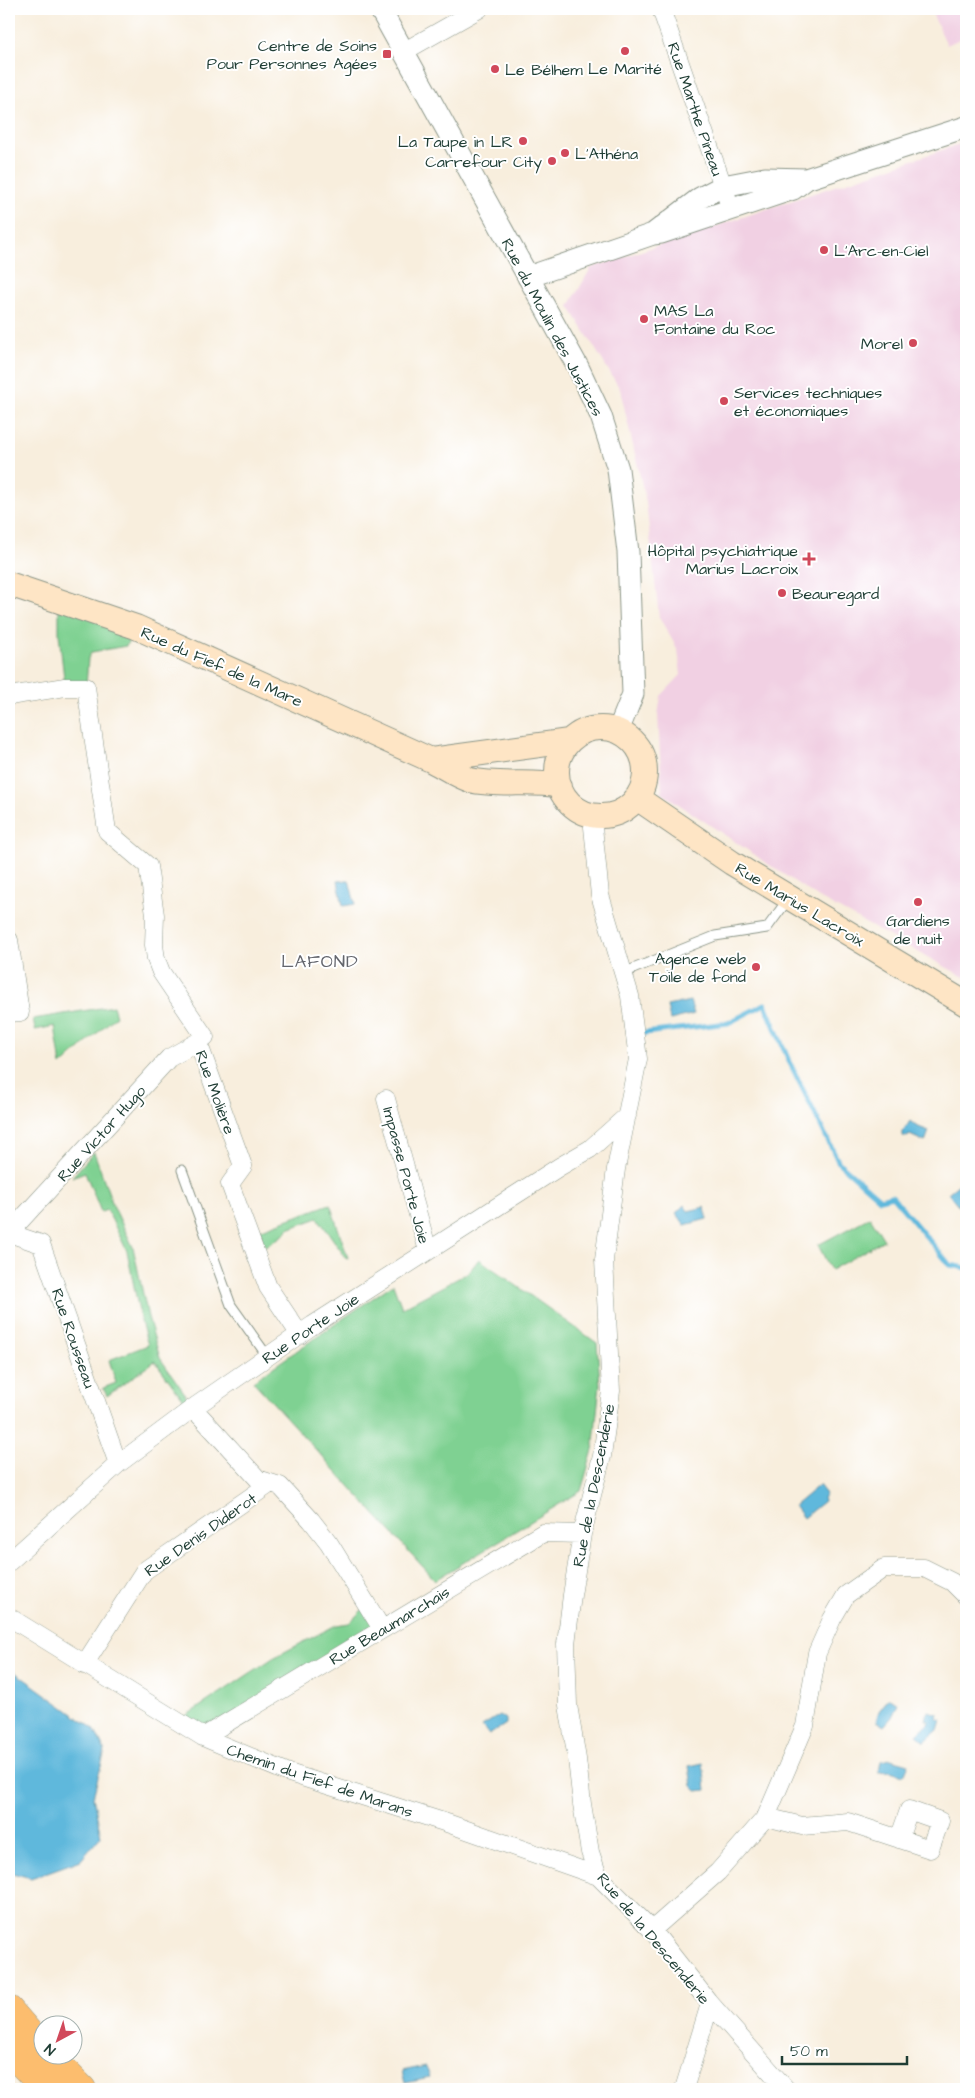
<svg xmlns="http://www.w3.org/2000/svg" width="975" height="2098" font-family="'Architects Daughter',sans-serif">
<rect width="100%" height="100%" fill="#fff"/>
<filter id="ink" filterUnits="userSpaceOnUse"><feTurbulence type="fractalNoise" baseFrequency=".02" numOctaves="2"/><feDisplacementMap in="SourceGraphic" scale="10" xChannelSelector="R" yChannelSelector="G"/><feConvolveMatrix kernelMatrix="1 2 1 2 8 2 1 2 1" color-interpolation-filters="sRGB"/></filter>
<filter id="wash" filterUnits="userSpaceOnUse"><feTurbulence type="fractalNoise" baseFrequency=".0096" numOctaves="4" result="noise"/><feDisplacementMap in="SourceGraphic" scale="20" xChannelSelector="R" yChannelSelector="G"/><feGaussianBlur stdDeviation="1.12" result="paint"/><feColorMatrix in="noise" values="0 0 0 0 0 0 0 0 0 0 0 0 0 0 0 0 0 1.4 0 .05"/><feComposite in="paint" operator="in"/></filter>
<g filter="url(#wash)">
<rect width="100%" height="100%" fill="#f8eedd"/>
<path fill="#f1d0e3" d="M930 9H966V36L947 45Z
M966 142V978L819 898 662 793 658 715 661 696 681 675 678 650 659 617 646 502 620 389 569 306 591 268Z"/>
<path fill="#7fd192" stroke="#4f8763" d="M59 600 136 627 126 646 92 652 88 658 86 687H65L59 634Z
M113 1006 116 1016 61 1066 55 1026 35 1030 33 1019Z
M94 1152 113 1205 133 1247 148 1317 160 1358 188 1398 184 1401 155 1361 107 1396 103 1388 116 1383 109 1360 148 1345 141 1322 127 1251 107 1210 101 1212 85 1172 72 1177Z
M330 1204 348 1258H346L318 1218 288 1229 286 1233 265 1247 259 1230Z
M870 1217 884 1240 831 1270 818 1245Z
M479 1259 597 1343 600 1384 593 1450 581 1491 435 1580 253 1381 393 1284 402 1308 468 1273Z
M368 1604 382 1629 203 1737 178 1721 273 1658 336 1625 349 1623Z"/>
<path fill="#5eb8dc" stroke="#3e7a88" d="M349 880 355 904 343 906 338 881Z
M690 1001 694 1014 670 1020 667 1006Z
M910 1121 916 1126 929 1131 925 1142 910 1135 907 1137 903 1136V1132Z
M959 1184 966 1192 965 1213 948 1193Z
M684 1205 688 1211 705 1207 707 1219 685 1225 676 1213Z
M819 1485 826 1494 823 1498 824 1501 803 1518 794 1506Z
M9 1668 94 1729 105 1751 93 1797 101 1836 81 1860 31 1878 9 1872Z
M889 1698 898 1704 892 1717 884 1726 876 1721 879 1711Z
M928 1711 938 1714 937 1719 941 1720 938 1730 924 1742 917 1734 928 1724 929 1721 926 1720Z
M500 1715 506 1719V1724L489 1735 482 1726Z
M891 1759 909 1764 904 1775 890 1771 879 1772 881 1761Z
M703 1763 706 1790 697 1791 692 1786 689 1766Z
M426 2066 430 2078 405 2083 402 2071Z"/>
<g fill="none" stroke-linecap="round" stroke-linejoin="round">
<path stroke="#5eb8dc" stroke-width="5" d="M637 1034 728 1023 765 1004 789 1061 839 1163 880 1199 892 1196 950 1265 966 1268"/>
</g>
</g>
<g filter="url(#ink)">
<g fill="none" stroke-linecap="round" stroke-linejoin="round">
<g stroke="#8c9688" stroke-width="11">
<path id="service" d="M623 973 715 936 767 928 789 898
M182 1170 231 1305 268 1357"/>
</g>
<g stroke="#8c9688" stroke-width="19">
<path id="minor" d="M661 9 731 209
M403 52 479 9
M9 696 65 687H86L107 831 148 866 155 915 154 945 156 959 161 972 205 1037 198 1042 243 1166 230 1184 268 1287 300 1335
M596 815 593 827 600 895 630 996 638 1059 616 1169 604 1260 611 1391 602 1456 582 1534 572 1595 566 1644 568 1705 577 1759 582 1804 590 1852 598 1876 652 1930 708 2001 786 2089
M9 940 20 1012 9 1013
M386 1099 428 1251
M10 1232 169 1058 198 1042
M9 1233 41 1244 118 1464
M193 1408 258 1479 280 1486 311 1520 329 1543 382 1629
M9 1562 118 1464 193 1408 313 1325 559 1167 590 1149 627 1116
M9 1617 203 1737 289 1773 447 1823 598 1876
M84 1665 144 1571 271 1483
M203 1737 543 1533 582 1534
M766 1817 802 1826 848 1822 930 1849 940 1821 909 1810 899 1839
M652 1930 718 1872 766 1817 805 1726 817 1653 832 1619 846 1595 884 1568H924L952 1582 966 1596
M684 2089 710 2004"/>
</g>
<g stroke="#8c9688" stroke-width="23">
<path id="tertiary" d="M380 9 578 367 601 416 618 469 628 552 633 694 618 731
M653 234 700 198 723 186 765 178 806 179 966 127
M528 277 653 234 661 233 793 189 805 180"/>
</g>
<g stroke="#8c9688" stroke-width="26">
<path id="secondary" d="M9 584 136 627 431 760C443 766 457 776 470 780 499 787 531 780 560 786
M557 772a44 44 0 1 1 88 0a44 44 0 1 1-88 0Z
M431 760 569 741
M637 798 732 863 966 1004"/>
</g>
<g stroke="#8c9688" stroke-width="29">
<path id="trunk" d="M9 2010 42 2048
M9 2050 46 2089
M49 2056 82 2089"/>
</g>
<use href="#service" stroke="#fff" stroke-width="9"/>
<use href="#minor" stroke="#fff" stroke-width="18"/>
<use href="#tertiary" stroke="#fff" stroke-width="21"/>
<use href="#secondary" stroke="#fee5c5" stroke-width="24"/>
<use href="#trunk" stroke="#fcbd6e" stroke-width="28"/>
</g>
</g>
<g fill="#d1495b" stroke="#fff" stroke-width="2">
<circle cx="625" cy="51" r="5"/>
<rect x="382" y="49" width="10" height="10" rx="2.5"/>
<circle cx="495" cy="69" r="5"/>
<circle cx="523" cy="141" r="5"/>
<circle cx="565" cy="153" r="5"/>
<circle cx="552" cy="161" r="5"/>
<circle cx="824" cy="250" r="5"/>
<circle cx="644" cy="319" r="5"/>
<circle cx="913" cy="343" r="5"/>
<circle cx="724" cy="401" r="5"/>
<path d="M806.5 551.5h5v5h5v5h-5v5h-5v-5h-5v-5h5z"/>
<circle cx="782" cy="593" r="5"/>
<circle cx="918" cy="902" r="5"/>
<circle cx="756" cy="967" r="5"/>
</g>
<g text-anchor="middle" stroke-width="4" stroke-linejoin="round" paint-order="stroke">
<g font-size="16" fill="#1f3d34" stroke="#fff" text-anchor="end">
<text x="377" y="51">Centre de Soins<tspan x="377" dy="18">Pour Personnes Agées</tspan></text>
<text x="625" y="74" text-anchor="middle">Le Marité</text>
<text x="505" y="75" text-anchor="start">Le Bélhem</text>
<text x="513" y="147">La Taupe in LR</text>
<text x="575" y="159" text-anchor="start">L'Athéna</text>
<text x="542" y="167">Carrefour City</text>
<text x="834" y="256" text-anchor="start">L'Arc-en-Ciel</text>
<text x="654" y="316" text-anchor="start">MAS La<tspan x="654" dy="18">Fontaine du Roc</tspan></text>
<text x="903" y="349">Morel</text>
<text x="734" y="398" text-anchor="start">Services techniques<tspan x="734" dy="18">et économiques</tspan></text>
<text x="798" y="556">Hôpital psychiatrique<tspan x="798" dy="18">Marius Lacroix</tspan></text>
<text x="792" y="599" text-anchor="start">Beauregard</text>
<text x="918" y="926" text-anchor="middle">Gardiens<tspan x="918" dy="18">de nuit</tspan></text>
<text x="746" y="964">Agence web<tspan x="746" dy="18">Toile de fond</tspan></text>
</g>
<g font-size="16" fill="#1f3d34" stroke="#fff">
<text transform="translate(696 109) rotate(71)" y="6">Rue Marthe Pineau</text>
<text transform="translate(553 327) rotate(62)" y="6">Rue du Moulin des Justices</text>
<text transform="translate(222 666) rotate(24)" y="6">Rue du Fief de la Mare</text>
<text transform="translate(800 904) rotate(31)" y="6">Rue Marius Lacroix</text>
<text transform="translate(216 1092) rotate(70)" y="6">Rue Molière</text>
<text transform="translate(101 1133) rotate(-48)" y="6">Rue Victor Hugo</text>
<text transform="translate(407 1175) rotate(75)" y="6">Impasse Porte Joie</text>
<text transform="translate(310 1328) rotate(-34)" y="6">Rue Porte Joie</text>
<text transform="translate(74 1338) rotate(71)" y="6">Rue Rousseau</text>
<text transform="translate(593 1485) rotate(-79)" y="6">Rue de la Descenderie</text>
<text transform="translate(200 1534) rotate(-35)" y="6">Rue Denis Diderot</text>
<text transform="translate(389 1625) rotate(-31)" y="6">Rue Beaumarchais</text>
<text transform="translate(320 1780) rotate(19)" y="6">Chemin du Fief de Marans</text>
<text transform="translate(654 1938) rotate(50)" y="6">Rue de la Descenderie</text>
</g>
<g font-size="18" letter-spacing="1" fill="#64666d" stroke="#fff">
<text x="320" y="967">LAFOND</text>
</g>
</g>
<rect width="975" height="2098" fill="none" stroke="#fff" stroke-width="30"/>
<g transform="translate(58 2040) rotate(220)"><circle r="24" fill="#ffffff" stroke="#a5b1ae"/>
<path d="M0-4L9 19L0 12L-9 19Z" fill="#d1495b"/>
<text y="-8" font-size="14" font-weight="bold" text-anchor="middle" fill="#1f3d34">N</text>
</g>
<path d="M782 2056v8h125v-8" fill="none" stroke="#1f3d34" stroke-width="2.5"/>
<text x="790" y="2056" font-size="15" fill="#1f3d34" stroke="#ffffff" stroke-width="4" paint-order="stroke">50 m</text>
</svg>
